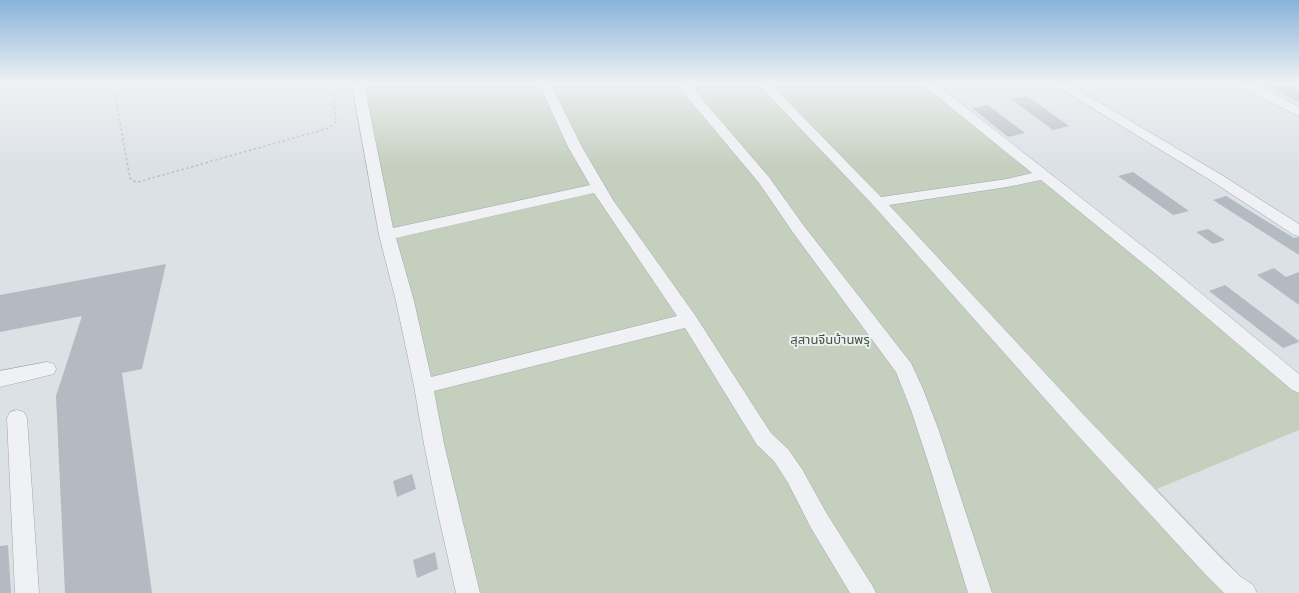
<svg xmlns="http://www.w3.org/2000/svg" width="1299" height="593" font-family="Manrope,'Noto Sans Thai',sans-serif">
<rect width="100%" height="100%" fill="#dce1e6"/>
<path fill="#c4cfbe" d="M362 84H938L1299 381V430L1157 489 1257 593H475L392 234Z"/>
<path fill="#b4bac2" d="M1262 84H1299V102Z
M1027 96 1069 126 1053 130 1011 99Z
M988 105 1025 133 1008 137 972 108Z
M1133 172 1189 211 1173 215 1118 176Z
M1226 196 1294 238 1299 237V255L1213 200Z
M1208 229 1225 240 1213 244 1196 232Z
M166 264 142 369 122 373 152 593H65L56 396 82 316 0 332V295Z
M1274 268 1286 277 1299 272V305L1257 275Z
M1225 285 1299 341V342L1283 348 1209 291Z
M412 474 416 489 397 497 393 481Z
M8 545 11 593H0V546Z
M435 552 438 569 417 578 413 560Z"/>
<g fill="none" stroke-linecap="round" stroke-linejoin="round">
<g stroke="#a2a8af" stroke-width="1">
<path id="minor" d="M352 84H364L393 228 590 185 568 147 539 84H551L582 147 613 200 695 315 771 433 788 449 802 469 827 514 872 585 876 593H850L811 528 788 483 774 461 757 445 685 328 434 391 444 444 480 593H456L437 509 424 444 414 386 396 301 379 235ZM594 193 677 316 431 377 414 301 396 238Z
M679 84H691L697 93 769 177 804 226 911 363 923 389 939 431 992 593H968L931 471 911 410 896 372 794 234 759 183 688 98Z
M758 84H771L881 197 1007 179 1032 173 922 84H936L1168 266 1299 374V393L1292 390 1156 274 1041 180 1007 187 889 205 1083 414 1221 558 1241 577 1253 585 1257 593H1224L1205 574 1069 426 873 205Z
M1053 84H1068L1220 174 1299 224V236L1294 235 1210 180Z
M1237 84H1253L1299 107V116L1239 87Z
M47 362 54 364 56 369 54 374 0 387V371Z
M17 410 24 412 27 418 39 593H15L7 418 10 412Z"/>
</g>
<path stroke="#bbbfc4" stroke-width="1.5" stroke-dasharray="2.5 2.5" stroke-linecap="butt" d="M113 84 130 178 133 181 138 182 329 128 336 121 332 84"/>
<use href="#minor" fill="#eff1f4" fill-rule="evenodd"/>
</g>
<linearGradient id="sky" x2="0" y2="1"><stop stop-color="#88b3da"/><stop offset="0.5" stop-color="#eff2f4"/><stop offset="1" stop-color="#eff2f4" stop-opacity="0"/></linearGradient>
<rect width="1299" height="167" fill="url(#sky)"/>
<g text-anchor="middle" stroke-width="4" stroke-linejoin="round" paint-order="stroke">
<g font-size="13" fill="#3e5635" stroke="#ebeff4">
<text x="830" y="344">สุสานจีนบ้านพรุ</text>
</g>
</g>
</svg>
